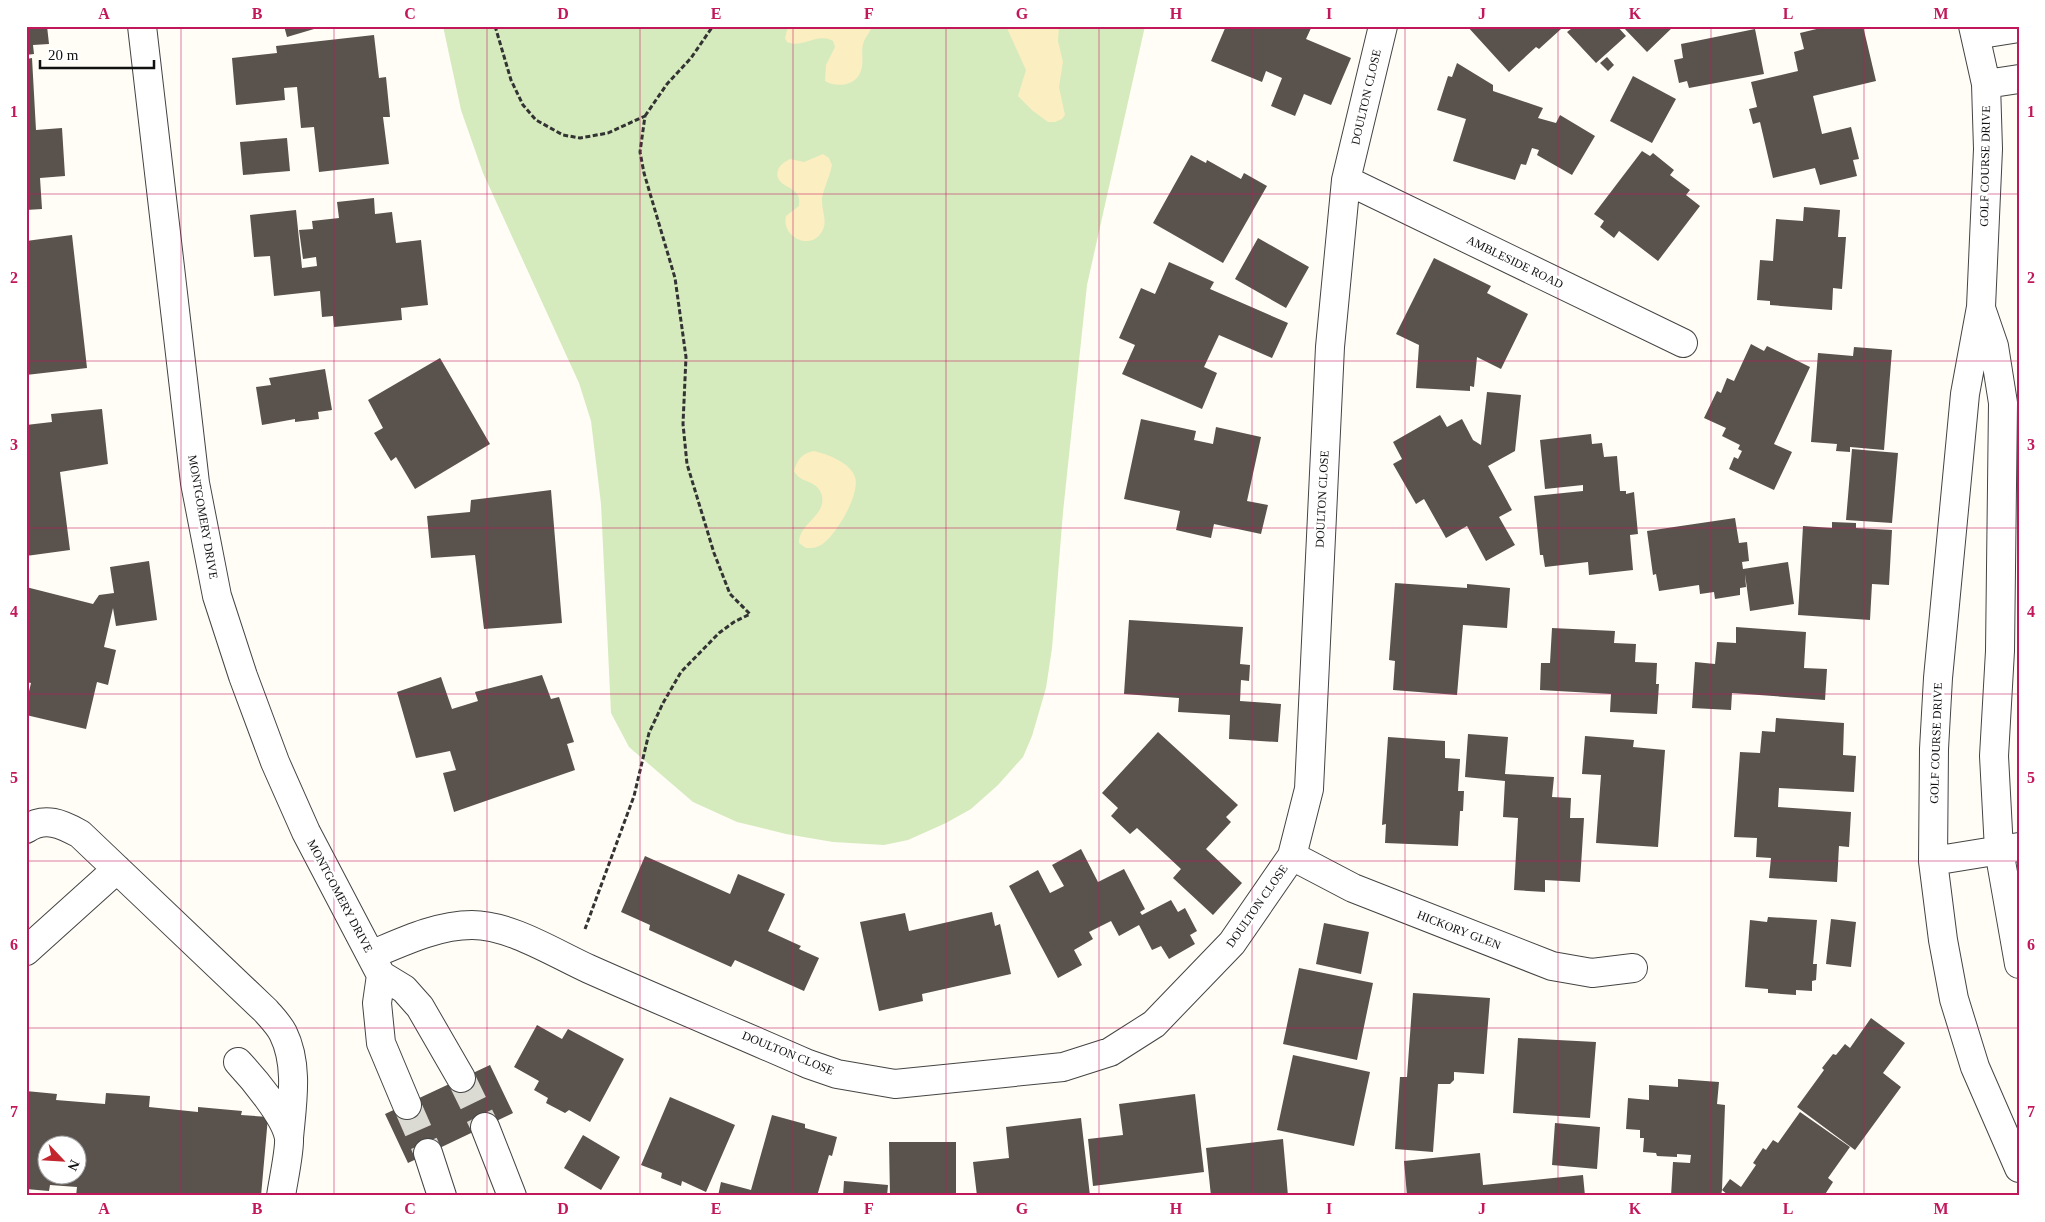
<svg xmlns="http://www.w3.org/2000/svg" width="2045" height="1222" font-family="'Times New Roman',serif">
<rect width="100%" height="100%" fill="#fffdf5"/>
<path fill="#d5ebbd" d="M443 26H1145L1087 285 1063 512 1052 648 1046 688 1032 736 1023 757 998 785 971 809 946 823 908 840 884 845 833 842 786 834 737 822 693 802 629 747 611 713 601 504 591 421 579 383 483 173 461 110Z"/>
<path fill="#fbeec1" d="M788 26H872C870 33 865 37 863 44 861 53 864 62 861 71 856 86 837 88 825 81L826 65 835 47 833 41C817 32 803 49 787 42L785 38Z
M1006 26H1059L1058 41 1063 62 1059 87 1065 115 1062 119 1055 122H1048L1033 111 1018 96 1026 70Z
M823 154 829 158 832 165C830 176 824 187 822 198 821 210 829 222 821 233 809 251 781 236 786 216L799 206C799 202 800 198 797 194 791 185 774 185 778 170 780 164 785 162 790 159L804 162Z
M814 451C827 454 851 463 855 477 861 494 835 537 821 545 816 548 811 548 806 548L799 543C799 523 826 516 822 496 818 479 800 484 794 471 797 460 802 453 814 451Z"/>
<path fill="#5a524d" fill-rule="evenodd" d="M26 26H47L49 44 33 45 34 54 26 55Z
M284 26H314V29L287 37Z
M1226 26H1242L1248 29 1249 26H1312L1306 39 1351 58 1331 105 1304 94 1295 116 1271 106 1282 78 1266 71 1262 82 1211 61Z
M1467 26H1558L1561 29 1539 49 1536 47 1509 72Z
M1568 26H1617L1626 36 1596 63 1567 32 1571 29Z
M1622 26H1674L1647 52Z
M1829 26H1863L1876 81 1813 96 1822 134 1851 127 1859 159 1853 160 1857 176 1820 185 1815 168 1773 178 1760 122 1753 124 1749 109 1757 107 1751 82 1798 71 1794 52 1804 49 1800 33Z
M1755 29 1764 74 1689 88 1687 81 1679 83 1674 60 1683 58 1681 44Z
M374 35 379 78 386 77 390 117H383L389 164 319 172 314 127 301 128 297 87 284 88 285 100 236 105 232 58 277 53 276 46Z
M1607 57 1614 65 1608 71 1600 63Z
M32 58 36 130 62 128 65 176 40 178 42 209 26 210V59Z
M1457 63 1493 85V91L1543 108 1538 118 1556 123 1560 115 1595 136 1572 175 1537 155 1539 150 1532 148 1526 165 1521 164 1515 180 1453 161 1466 119 1437 110 1448 76 1452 77Z
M1633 76 1676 99 1652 143 1610 121Z
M287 138 290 171 243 175 240 142Z
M1642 151 1650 156 1653 153 1674 170 1670 175 1690 190 1686 195 1700 206 1658 261 1619 231 1614 238 1600 227 1604 221 1594 214Z
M1191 155 1206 163 1207 160 1241 179 1244 173 1267 186 1223 263 1153 223Z
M374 198 375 214 392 212 396 243 421 240 428 305 401 308 402 320 334 327 333 316 322 317 320 291 274 296 270 256 254 257 250 215 296 210 302 268 317 266 316 257 303 259 299 230 313 229 312 221 339 218 337 202Z
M1804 207 1840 210 1838 237H1846L1842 289 1833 288 1832 310 1770 305V301L1757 300 1760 260 1773 261 1776 219 1803 221Z
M72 235 87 368 26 375V241Z
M1258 238 1309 267 1286 308 1235 279Z
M1434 258 1491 286 1487 293 1528 314 1501 369 1477 357 1474 387 1470 386V391L1416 388 1419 345 1396 334Z
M1169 262 1214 282 1210 289 1288 323 1272 358 1219 335 1204 367 1217 373 1202 409 1122 374 1135 345 1119 338 1141 288 1155 294Z
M1751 344 1764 351 1767 346 1810 367 1774 444 1792 452 1774 490 1729 469 1734 457 1738 459 1742 451 1738 449 1740 445 1722 436 1726 428 1704 418 1717 391 1721 393 1727 378 1734 381Z
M1854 347 1892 350 1884 450 1850 447V452L1836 451 1837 444 1811 442 1818 353 1853 356Z
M440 358 490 444 415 489 396 457 391 461 374 433 383 428 368 400Z
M325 369 332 410 318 412 319 419 295 422V419L262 425 256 387 271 385 269 378Z
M1487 392 1521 395 1515 451 1488 466 1512 510 1499 517 1515 545 1486 561 1467 526 1446 538 1424 499 1416 504 1393 464 1402 459 1393 442 1440 415 1447 427 1462 419 1473 440 1481 445Z
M102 409 108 464 60 472 70 550 26 556V425L52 422 51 414Z
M1141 419 1196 431 1194 440 1213 444 1216 427 1261 437 1247 501 1268 505 1261 534 1214 524 1211 538 1176 530 1180 511 1124 499Z
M1591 434 1592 444 1602 443 1604 457 1617 456 1620 491H1626V494L1634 492 1638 534 1630 535 1633 570 1589 575 1588 562 1545 567 1543 555H1540L1534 496 1583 491V485L1545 489 1540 440Z
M1852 449 1898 453 1892 523 1846 520Z
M551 490 562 623 484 629 475 555 431 558 427 516 470 512 471 500Z
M1735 518 1739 543 1747 542 1749 561 1742 562 1743 569 1788 562 1794 604 1750 611 1745 574 1746 587 1740 588V595L1715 599 1714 592 1700 594 1699 585 1659 591 1656 574 1653 575 1647 531Z
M1832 522 1856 523V528L1892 530 1889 585 1872 584 1870 620 1798 615 1803 526 1832 528Z
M149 561 157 620 116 626 113 608 104 647 116 650 108 685 97 682 86 729 26 715V704L31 683 26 682V587L93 604 99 595 114 593 110 567Z
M1395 583 1467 588V584L1510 588 1507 628 1463 625 1457 695 1393 690 1395 661 1389 660Z
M1129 620 1243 627 1240 664 1250 665 1249 681 1241 680 1240 701 1281 704 1278 742 1229 739 1230 715 1178 712 1179 698 1124 694Z
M1736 627 1806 632 1804 668 1827 669 1825 700 1732 693 1731 710 1692 708 1695 662 1715 664 1717 642 1736 643Z
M1552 628 1615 631 1614 643 1636 644 1635 662 1657 663 1656 684H1659L1657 714 1610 712 1611 694 1540 690 1541 663H1550Z
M542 675 551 699 559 697 574 742 567 744 575 770 454 812 443 773 456 770 450 751 416 758 397 692 441 677 452 709 478 701 475 692Z
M1776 718 1844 723 1843 755 1856 756 1854 792 1779 788 1778 807 1851 812 1849 847 1839 846 1837 882 1769 878 1771 858 1756 857 1757 838 1734 837 1740 752 1760 753 1762 731 1775 732Z
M1158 732 1238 805 1226 817 1231 822 1206 849 1242 883 1213 915 1173 878 1181 869 1137 828 1130 834 1111 816 1118 808 1102 793Z
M1468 734 1508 737 1505 774 1554 777 1552 797 1571 798 1570 818H1584L1580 882 1545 880V892L1514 890 1518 818 1503 817 1505 781 1465 777Z
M1585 736 1634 740 1633 747 1665 750 1658 847 1596 843 1601 775 1582 774Z
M1388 737 1445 741V758L1460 759 1458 791H1464L1463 811H1460L1458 846 1385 843 1386 824 1382 825Z
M1081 849 1098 882 1124 869 1145 909 1140 912 1142 915 1171 900 1178 912 1185 908 1197 931 1190 935 1195 944 1169 959 1161 946 1152 950 1139 925 1119 936 1111 921 1089 932 1093 939 1074 950 1082 965 1058 978 1009 886 1038 870 1050 893 1064 886 1052 865Z
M645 856 730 894 738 874 785 894 768 931 801 946 799 949 819 958 804 991 735 960 731 967 649 930 650 925 621 912Z
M992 912 995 926 1000 924 1011 974 922 994 923 1001 879 1011 860 922 905 913 909 931Z
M1768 917 1817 920 1813 964H1817L1816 980 1812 981V991L1796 990V995L1768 993V989L1745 987 1750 920 1767 922Z
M1831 919 1856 922 1851 967 1826 964Z
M1324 923 1369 932 1361 974 1316 964Z
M1299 968 1373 983 1357 1060 1283 1044Z
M1413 993 1490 998 1484 1074 1454 1072V1080L1450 1084H1438L1433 1152 1395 1149 1400 1077H1407Z
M1871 1018 1905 1043 1883 1073 1901 1087 1855 1150 1797 1107 1824 1070 1822 1068 1833 1054 1836 1055 1845 1044 1850 1048Z
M537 1025 562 1039 568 1029 624 1059 590 1122 569 1110 565 1113 546 1103 548 1098 534 1090 539 1081 514 1067Z
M1518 1038 1596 1042 1590 1118 1513 1113Z
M1293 1055 1370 1072 1354 1146 1277 1130Z
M490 1065 513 1113 408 1163 385 1114Z
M1678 1079 1719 1082 1717 1104 1725 1105 1722 1190 1730 1179 1741 1187 1756 1165 1753 1163 1763 1148 1766 1150 1773 1140 1778 1143 1800 1112 1850 1147 1828 1178 1833 1182 1824 1196H1729L1722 1190 1721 1196H1671L1673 1162 1690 1163 1691 1155 1677 1154V1157L1657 1156 1656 1153 1643 1152 1644 1138H1640V1130L1626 1129 1628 1098 1649 1100V1085L1678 1087Z
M26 1091 57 1094 56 1100 105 1104 106 1093 150 1096 149 1107 198 1112V1107L242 1111 241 1115 268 1117 261 1196H76L77 1187 50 1185 49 1191 26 1189ZM48 1144H78V1174H48Z
M1195 1094 1204 1172 1093 1186 1088 1139 1123 1135 1119 1104Z
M670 1097 735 1125 706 1192 682 1181 681 1186 661 1178 662 1173 641 1165Z
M772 1115 805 1124V1128L837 1137 832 1156 829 1155 817 1196H766L757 1193V1196H718L721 1182 751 1190Z
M1081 1118 1090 1196H977L973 1162 1009 1158 1006 1127Z
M1555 1123 1600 1127 1597 1169 1552 1165Z
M583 1135 620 1157 601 1190 564 1168Z
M1283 1139 1288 1196H1211L1206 1148Z
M889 1142H956V1196H890Z
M1480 1153 1483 1185 1583 1175 1585 1196H1407L1404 1161Z
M844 1181 888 1185 887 1196H843Z"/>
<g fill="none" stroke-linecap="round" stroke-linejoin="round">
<path stroke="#dbdad3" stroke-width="28" stroke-dasharray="28 14" stroke-linecap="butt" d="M461 1078 485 1127
M407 1105 428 1153"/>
<g stroke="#444" stroke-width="30">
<path id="minor" d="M142 26 195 483 217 596 243 676 275 762 306 832 381 975 404 989 420 1007 461 1078
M1973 26 1986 84 1988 149 1981 307 1965 394 1938 678 1934 749 1933 861 1943 940 1954 999 1975 1067 2019 1168
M1975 35 2019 28
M1986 84 2019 79
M1346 180 1683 343
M1982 311 1994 346 2003 403 2000 651 1994 756 1999 850 2019 964
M26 829C45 816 62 824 80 834L266 1011C272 1018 279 1025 283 1033 299 1065 292 1104 289 1138
M1292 856 1353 888 1552 966 1592 973 1633 968
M1933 861 2019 847
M26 951 117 869
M371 955C402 942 437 925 472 925 510 925 554 953 589 969 661 1001 735 1032 808 1064L837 1074 895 1084 1063 1067 1110 1052 1154 1024 1232 943 1292 856 1309 789 1330 347 1346 180 1383 26
M381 975 377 1003 381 1043 407 1105
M238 1062C253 1078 286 1117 289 1138 290 1150 283 1182 281 1196
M485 1127 512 1196
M428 1153 442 1196"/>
</g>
<path stroke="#333" stroke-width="3" stroke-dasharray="5 2.5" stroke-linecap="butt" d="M495 26 511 80 523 105 536 120 563 135 580 138 608 133 645 116 640 152 644 173 675 278 686 357 683 424 687 464 714 553 730 594 750 614 734 622 719 633 681 672 663 703 649 733 634 796 585 929
M645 116 667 84 691 58 713 26"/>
<use href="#minor" stroke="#fff" stroke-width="28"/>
</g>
<path fill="none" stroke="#c2185b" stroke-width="1" stroke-opacity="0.55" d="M181 26V1196M334 26V1196M487 26V1196M640 26V1196M793 26V1196M946 26V1196M1099 26V1196M1252 26V1196M1405 26V1196M1558 26V1196M1711 26V1196M1864 26V1196M26 194H2019M26 361H2019M26 528H2019M26 694H2019M26 861H2019M26 1028H2019"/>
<g text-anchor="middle" stroke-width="5" stroke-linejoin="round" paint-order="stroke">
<g font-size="12" fill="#111" stroke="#fff">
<text transform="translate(1366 97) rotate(-77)" y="4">DOULTON CLOSE</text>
<text transform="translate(1985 166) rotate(-89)" y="4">GOLF COURSE DRIVE</text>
<text transform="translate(1515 262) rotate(26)" y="4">AMBLESIDE ROAD</text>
<text transform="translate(1322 499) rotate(-87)" y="4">DOULTON CLOSE</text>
<text transform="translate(203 517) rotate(80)" y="4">MONTGOMERY DRIVE</text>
<text transform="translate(1936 743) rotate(-88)" y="4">GOLF COURSE DRIVE</text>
<text transform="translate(340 896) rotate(62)" y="4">MONTGOMERY DRIVE</text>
<text transform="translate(1257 906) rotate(-55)" y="4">DOULTON CLOSE</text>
<text transform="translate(1459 930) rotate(21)" y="4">HICKORY GLEN</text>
<text transform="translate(788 1053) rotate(22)" y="4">DOULTON CLOSE</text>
</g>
</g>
<rect width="2045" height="1222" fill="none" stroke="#ffffff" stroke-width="55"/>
<g transform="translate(62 1160) rotate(115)"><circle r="24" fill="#ffffff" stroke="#a0a0a0"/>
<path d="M0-4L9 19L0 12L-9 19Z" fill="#c4262e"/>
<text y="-8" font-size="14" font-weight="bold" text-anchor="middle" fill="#111111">N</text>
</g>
<path d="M40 60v8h114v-8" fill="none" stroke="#111111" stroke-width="2.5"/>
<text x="48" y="60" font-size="15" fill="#111111" stroke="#ffffff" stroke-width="4" paint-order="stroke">20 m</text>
<rect x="28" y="28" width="1990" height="1166" fill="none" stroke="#c2185b" stroke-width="2"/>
<g font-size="16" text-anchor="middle" font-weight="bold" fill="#c2185b">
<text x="104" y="19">A</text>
<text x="257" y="19">B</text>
<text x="410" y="19">C</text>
<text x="563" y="19">D</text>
<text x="716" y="19">E</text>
<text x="869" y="19">F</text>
<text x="1022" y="19">G</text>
<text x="1176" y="19">H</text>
<text x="1329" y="19">I</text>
<text x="1482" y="19">J</text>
<text x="1635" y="19">K</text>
<text x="1788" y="19">L</text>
<text x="1941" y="19">M</text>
<text x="14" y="117">1</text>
<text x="2031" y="117">1</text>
<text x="14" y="283">2</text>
<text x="2031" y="283">2</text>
<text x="14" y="450">3</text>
<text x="2031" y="450">3</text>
<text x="14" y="617">4</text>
<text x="2031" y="617">4</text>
<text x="14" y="783">5</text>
<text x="2031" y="783">5</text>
<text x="14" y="950">6</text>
<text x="2031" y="950">6</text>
<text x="14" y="1117">7</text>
<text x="2031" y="1117">7</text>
<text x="104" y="1214">A</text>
<text x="257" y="1214">B</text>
<text x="410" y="1214">C</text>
<text x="563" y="1214">D</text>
<text x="716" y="1214">E</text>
<text x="869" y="1214">F</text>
<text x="1022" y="1214">G</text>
<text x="1176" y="1214">H</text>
<text x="1329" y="1214">I</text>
<text x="1482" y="1214">J</text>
<text x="1635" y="1214">K</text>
<text x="1788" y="1214">L</text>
<text x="1941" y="1214">M</text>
</g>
</svg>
